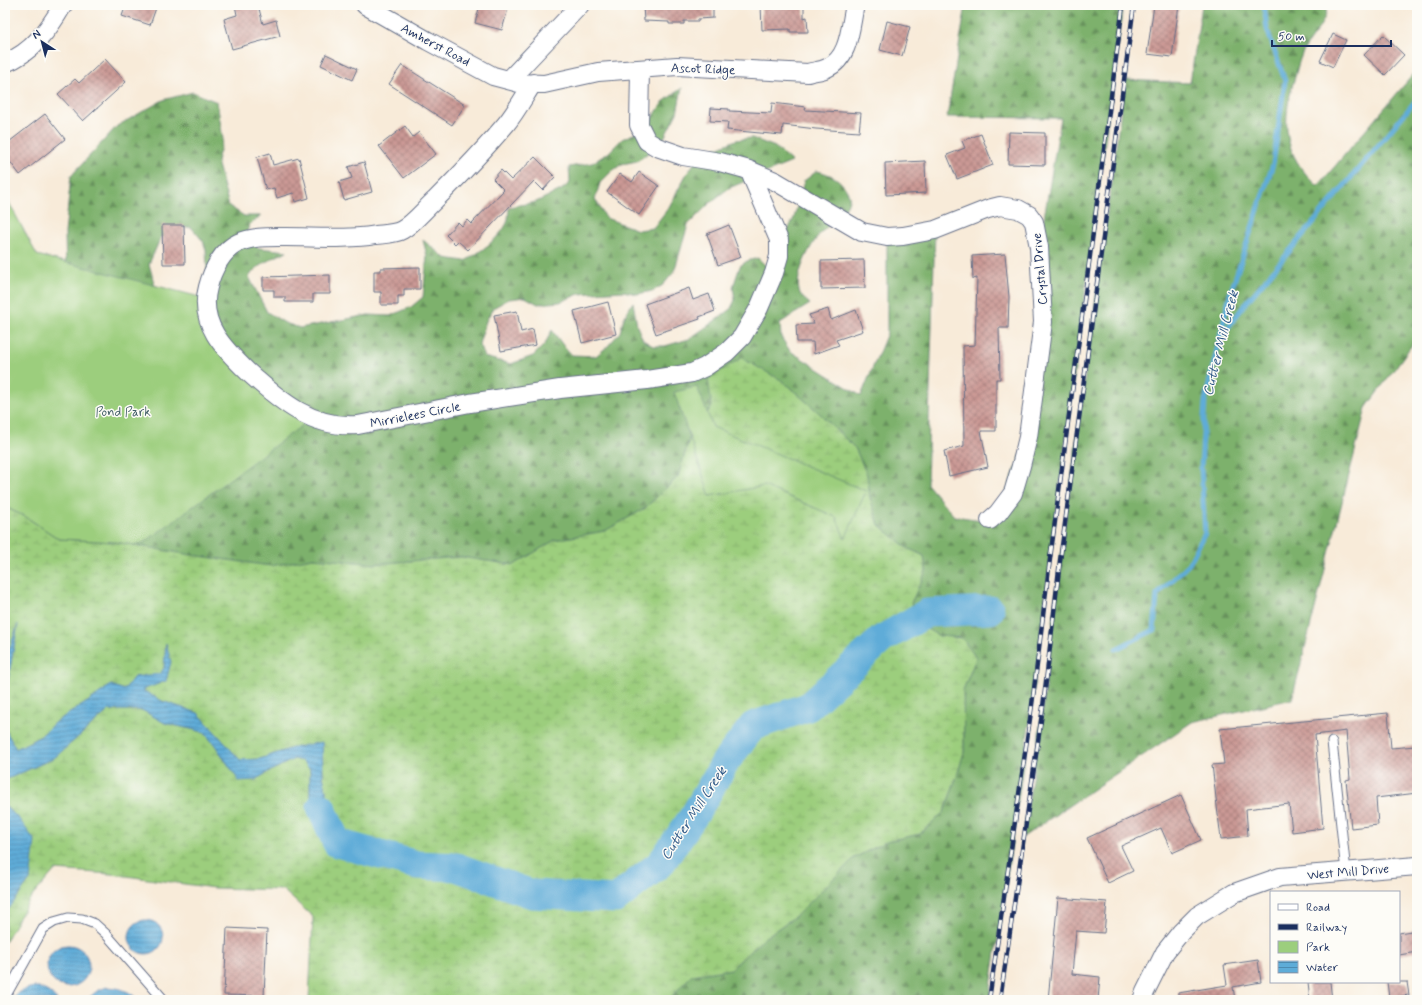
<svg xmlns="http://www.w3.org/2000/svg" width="1422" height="1005" font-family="Mynerve,sans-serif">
<defs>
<pattern id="forest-firs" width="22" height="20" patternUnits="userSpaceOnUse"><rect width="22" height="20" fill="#7db16c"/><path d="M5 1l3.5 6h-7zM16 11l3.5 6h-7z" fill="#66905c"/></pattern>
<pattern id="wetland-marsh" width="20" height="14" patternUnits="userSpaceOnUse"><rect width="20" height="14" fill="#9cce7d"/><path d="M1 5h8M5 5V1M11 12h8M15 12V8" fill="none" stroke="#86b16e"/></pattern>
<pattern id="water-rules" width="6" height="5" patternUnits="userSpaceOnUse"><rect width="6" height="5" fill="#5eacd8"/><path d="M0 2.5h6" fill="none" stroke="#4d8cb2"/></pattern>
<pattern id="building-cross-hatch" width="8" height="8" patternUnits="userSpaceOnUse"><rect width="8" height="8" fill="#cb9994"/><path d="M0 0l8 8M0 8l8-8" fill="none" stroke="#a47d7c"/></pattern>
</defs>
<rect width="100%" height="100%" fill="#fdfcf7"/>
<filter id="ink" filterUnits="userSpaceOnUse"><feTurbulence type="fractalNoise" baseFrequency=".025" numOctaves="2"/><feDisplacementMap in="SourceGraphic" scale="8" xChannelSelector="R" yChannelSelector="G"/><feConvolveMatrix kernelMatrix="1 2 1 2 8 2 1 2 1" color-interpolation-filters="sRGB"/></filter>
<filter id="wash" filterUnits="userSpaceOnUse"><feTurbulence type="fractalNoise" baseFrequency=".012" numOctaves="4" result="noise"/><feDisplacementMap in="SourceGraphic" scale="16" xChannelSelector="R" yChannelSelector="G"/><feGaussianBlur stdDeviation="0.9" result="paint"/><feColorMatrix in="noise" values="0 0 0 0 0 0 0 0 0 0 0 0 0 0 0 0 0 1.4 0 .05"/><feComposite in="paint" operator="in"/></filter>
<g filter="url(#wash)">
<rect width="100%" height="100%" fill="#f8ebd9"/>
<path fill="url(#forest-firs)" stroke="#4c7065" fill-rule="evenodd" d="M966 5H1123L1050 559 1032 705 989 1000H667L670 998 692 975 731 969 764 938 797 915 854 858 887 841 920 834 944 812 956 779 964 752 963 690 976 658 962 638 939 636 916 623 911 603 926 571 924 556 907 548 879 525 870 498 867 475 855 448 817 411 781 380 712 407 691 433 678 477 644 509 605 531 555 540 514 565 460 557 375 564 313 558 271 566 191 555 134 545 122 533 5 256 66 275 65 233 71 176 117 126 163 100 193 92 217 102 223 139 217 161 229 206 244 216H261L250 224 247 231 251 243 259 248 287 251C274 258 257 264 249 277L267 312 285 323 300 328 368 315 390 316 411 307 423 297 427 256 423 240 445 258 465 261C479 253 500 238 507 223 509 218 508 212 509 207L536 202 561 190 570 183 569 167 592 163 608 153 622 139 638 132 648 125 663 102 682 88 677 113 664 138 648 153 637 161 622 164 612 171 600 183 595 199 606 218 638 230 653 228 669 207 686 175 700 155 736 140 752 138 775 147 792 162 729 188 711 202 688 225 674 272 663 285 653 291 637 294 623 291 579 294 560 302 538 304 525 297 509 299 493 308 486 321 479 344 484 357 511 364 533 356 545 344 552 330 562 344 572 355 596 356 608 346 620 332 624 318 633 302 637 326 643 340 653 346H665L689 339 730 310 735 300 733 287 740 266 747 261 758 258 767 267 776 254 794 218 804 181 817 171C830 174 840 178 847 191 848 193 850 196 849 199 847 213 824 227 816 239 807 252 790 284 803 298 805 300 808 302 810 304L780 323 781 337 790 351 861 396 887 333V237L935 230 927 484 954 516 989 521 998 513 1028 437 1039 247 1061 118 947 117ZM191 227 203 241 206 250 207 270 196 305 155 286 149 264 165 228Z
M1202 5H1327C1327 24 1310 37 1302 54 1299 61 1297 69 1295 77 1281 120 1282 155 1318 186L1417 70V338L1366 408 1292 699 1192 722 1023 837 1043 707 1060 561 1125 80 1190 83Z"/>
<path fill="url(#wetland-marsh)" stroke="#5c7e6e" d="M741 358 781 380 817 411 855 448 867 475 870 498 879 525 907 548 924 556 926 571 911 603 916 623 939 636 962 638 976 658 963 690 964 752 956 779 944 812 920 834 887 841 854 858 797 915 764 938 731 969 692 975 670 998 667 1000H309L313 917 283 890 214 888 111 874 55 870 30 899 5 942V914L30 880 19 819 5 806V780L54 758 109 710H142L165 723 204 732 215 745 225 761 255 780 268 772 294 759 302 761 310 769V794L336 841 323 776 322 743 292 748 260 759 240 760 198 713 162 701 141 690 166 681V644L164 668 160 674 134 677 124 690 111 685 89 701 54 723 41 736 16 749 5 729V697L17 628 5 662V507L26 517 59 539 115 542 191 555 271 566 313 558 375 564 460 557 514 565 555 540 605 531 644 509 678 477 691 433 712 407 708 379Z"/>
<path fill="#9cce7d" stroke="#5c7e6e" d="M5 195 37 255 204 298 213 333 312 418 145 542 134 545 115 542 59 539 26 517 5 507Z
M697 387 713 427 866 491 845 539 836 517 764 486 710 496 674 392Z"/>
<path fill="url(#water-rules)" stroke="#3c6e9b" d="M18 624 5 697V662Z
M166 643 171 662 166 681 142 690 162 701 198 713 240 760 260 759 292 748 322 742 323 776 337 843 310 794V769L302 761 294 759 268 772 255 780 239 781 215 745 204 732 165 723 142 710H109L54 758 5 780V729L16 749 41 736 54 723 89 701 111 685 124 690 134 677 160 674 164 668Z
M5 806 19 819 35 841 30 880 5 914Z
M129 937a17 17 0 1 1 34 0a17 17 0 1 1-34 0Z
M47 966a21 21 0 1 1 42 0a21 21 0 1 1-42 0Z
M34 987C45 989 50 992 57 1000H12C18 992 24 989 34 987Z
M107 987C120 988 129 990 138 1000H86L97 991Z"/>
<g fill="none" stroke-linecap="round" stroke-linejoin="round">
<path stroke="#5eacd8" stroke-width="5" d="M1223 334 1246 303 1417 99
M1116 649 1154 630 1157 595 1189 564 1205 533 1201 468 1205 401 1230 294 1273 164 1285 81 1267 29 1264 5"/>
<path stroke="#5eacd8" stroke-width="29" d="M321 807 337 843 417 865 456 867 532 894 616 899 661 863 695 814 726 761 753 726 808 707 882 639 927 613 990 610"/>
</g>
<g id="blocks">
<path fill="url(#building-cross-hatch)" d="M126 5H157L150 25 122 16Z
M235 5H258L263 24 276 20 280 36 232 49 224 19 237 15Z
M480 5H509L502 30 475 23Z
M643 5H713V18L698 19V21H684V24H669V22L644 21Z
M761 5H804V18L807 17 808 32H790V29L762 30Z
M1154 5H1179L1172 57 1147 54Z
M887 21 910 27 902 56 880 50Z
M1333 34 1346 40 1333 67 1320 61Z
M1383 35 1404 55 1385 75 1364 55Z
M326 54 357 69 352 80 321 65Z
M105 59 126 82 83 121 58 94 75 79 79 83Z
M402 65 465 105 452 125 389 84Z
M772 103 806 107 805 110 861 113 859 132 816 129 783 125 782 135 727 130 728 122 710 121 711 108 729 109V111L771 113Z
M45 114 65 139 20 175 5 155V145Z
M405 126 413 137 419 132 436 154 404 178 379 146Z
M1009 132 1045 133V165L1008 164Z
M981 134 993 165 957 179 947 155 965 148 962 141Z
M270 153 273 165 299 158 309 198 295 202 293 193 277 198 274 188 266 190 257 157Z
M535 157 555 177 543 190 534 181 468 250 458 241 455 244 446 235 458 222 462 226 467 220 471 224 504 190 493 179 501 170 511 180Z
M925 161 926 193 886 195 885 163Z
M364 162 372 192 344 200 339 182 352 178 348 167Z
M639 172 659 186 639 215 607 192 620 174 632 182Z
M162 225H184L185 264H163Z
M729 225 741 257 718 265 707 234Z
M1005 254 1009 297 1008 328H999L1000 379H996V431H981L988 467 949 476 944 451 964 446 963 346 975 345 977 278 973 279 972 256Z
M864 260 865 288 821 289V261Z
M420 267V289H404V296H398V305H381V292H374V271H381V268Z
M330 275V294H313V302H285V297H274V290H263V277Z
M689 288 693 300 709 294 715 311 699 317 700 319 656 334 645 304Z
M608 302 616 334 582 343 574 311Z
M828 309 831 320 856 310 863 331 836 340 839 345 814 354 813 342H797L796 325 814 324 809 315Z
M517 311 521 332 533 329 536 345 501 351 494 315Z
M1388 713 1391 748 1416 746 1417 793 1376 798 1378 825 1351 828 1346 780 1350 779 1346 731 1315 735 1323 828 1292 832 1289 804 1246 809 1248 836 1221 839 1212 765 1224 764 1220 729Z
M1181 795 1201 840 1172 853 1161 828 1121 846 1133 871 1108 883 1087 838Z
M1058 898 1107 902 1104 933 1076 931 1072 974 1100 977 1098 1000H1048Z
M227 928 267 930 264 996 224 995Z
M1417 930V952L1399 955V933Z
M1258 960 1261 982 1233 987 1235 1000H1178V993L1227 985 1224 965Z
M1308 982H1330L1332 1000H1310Z
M1387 982H1407L1409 995 1389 998Z"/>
</g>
</g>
<g filter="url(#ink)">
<use href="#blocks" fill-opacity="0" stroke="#687189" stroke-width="1"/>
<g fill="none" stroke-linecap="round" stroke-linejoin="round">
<g stroke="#687189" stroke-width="11">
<path id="lane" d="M1332 742 1346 872
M5 997 43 929 54 922 68 918 82 919 95 924 106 934 164 1000"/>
</g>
<g stroke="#687189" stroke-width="20">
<path id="street" d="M365 5 428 41 493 76 519 83 544 84 598 72 677 66 808 73C814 71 821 71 827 68 850 58 850 26 855 5
M5 63C32 53 49 29 63 5
M640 70 639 125 647 141 657 147 683 156 720 162 749 170 775 181 862 232 887 237 903 236 935 230 988 209 1000 206 1018 209 1029 215 1034 222 1039 247 1043 322 1028 437 1021 466 1013 493 998 513 990 520
M509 80 580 5
M533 83C524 97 516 112 506 124 484 150 459 176 435 200 424 210 414 223 402 230 395 234 384 234 376 235 347 240 315 237 286 237 270 237 253 236 238 243 222 250 212 271 208 287 198 323 224 349 248 372 280 401 313 429 358 425L470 403 560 389 647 380 692 373 705 367 727 352 742 337 759 308 774 273 779 256V240L749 170
M1142 1000 1145 992 1165 952 1181 932 1197 916 1234 893 1280 877 1417 866"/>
</g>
<use href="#lane" stroke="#fff" stroke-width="9"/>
<use href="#street" stroke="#fff" stroke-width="18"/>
<g stroke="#1b2f5e" stroke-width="4.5">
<path id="rail" d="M989 1000 1032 705 1050 559 1123 5
M1000 1000 1043 707 1060 561 1134 5"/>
</g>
<use href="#rail" stroke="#fdfcf7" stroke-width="3" stroke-dasharray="9" stroke-linecap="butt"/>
</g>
</g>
<g text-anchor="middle" stroke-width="3" stroke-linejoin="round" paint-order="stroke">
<g font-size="13" fill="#1b2f5e" stroke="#fdfcf7">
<text transform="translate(436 44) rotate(28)" y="5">Amherst Road</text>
<text transform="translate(703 68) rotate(2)" y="5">Ascot Ridge</text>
<text transform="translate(1039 269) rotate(-95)" y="5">Crystal Drive</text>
<text transform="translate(415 414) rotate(-11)" y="5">Mirrielees Circle</text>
<text transform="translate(1348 871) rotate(-5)" y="5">West Mill Drive</text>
</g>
<g font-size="13" fill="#425f67" stroke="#fdfcf7">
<text x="123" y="416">Pond Park</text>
</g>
<g font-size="14" font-style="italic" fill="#325b89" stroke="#fdfcf7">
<text transform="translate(1220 343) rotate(-76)" y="5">Cutter Mill Creek</text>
<text transform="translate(693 813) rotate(-57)" y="5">Cutter Mill Creek</text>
</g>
</g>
<rect width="1422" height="1005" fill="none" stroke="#fdfcf7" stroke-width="20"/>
<rect x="1270" y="891" width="130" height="92" fill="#fdfcf7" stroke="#a3aaba"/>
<rect x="1278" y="904" width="20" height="6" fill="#ffffff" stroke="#a3aaba"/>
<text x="1306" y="911" font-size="12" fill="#1b2f5e">Road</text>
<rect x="1278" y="924" width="20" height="6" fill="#1b2f5e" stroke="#a3aaba"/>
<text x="1306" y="931" font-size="12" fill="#1b2f5e">Railway</text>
<rect x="1278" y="941" width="20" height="12" fill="#9cce7d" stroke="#a3aaba"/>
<text x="1306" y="951" font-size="12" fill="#1b2f5e">Park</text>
<rect x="1278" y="961" width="20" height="12" fill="url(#water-rules)" stroke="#a3aaba"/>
<text x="1306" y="971" font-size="12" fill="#1b2f5e">Water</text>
<g transform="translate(42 42) rotate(324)" stroke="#fdfcf7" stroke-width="3" paint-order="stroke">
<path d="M0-3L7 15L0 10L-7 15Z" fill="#1b2f5e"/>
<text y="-6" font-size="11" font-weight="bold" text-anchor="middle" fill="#1b2f5e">N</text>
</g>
<path d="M1272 40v6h119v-6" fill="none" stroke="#1b2f5e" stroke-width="2"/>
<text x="1278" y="40" font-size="12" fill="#1b2f5e" stroke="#fdfcf7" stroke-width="3" paint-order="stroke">50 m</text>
</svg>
